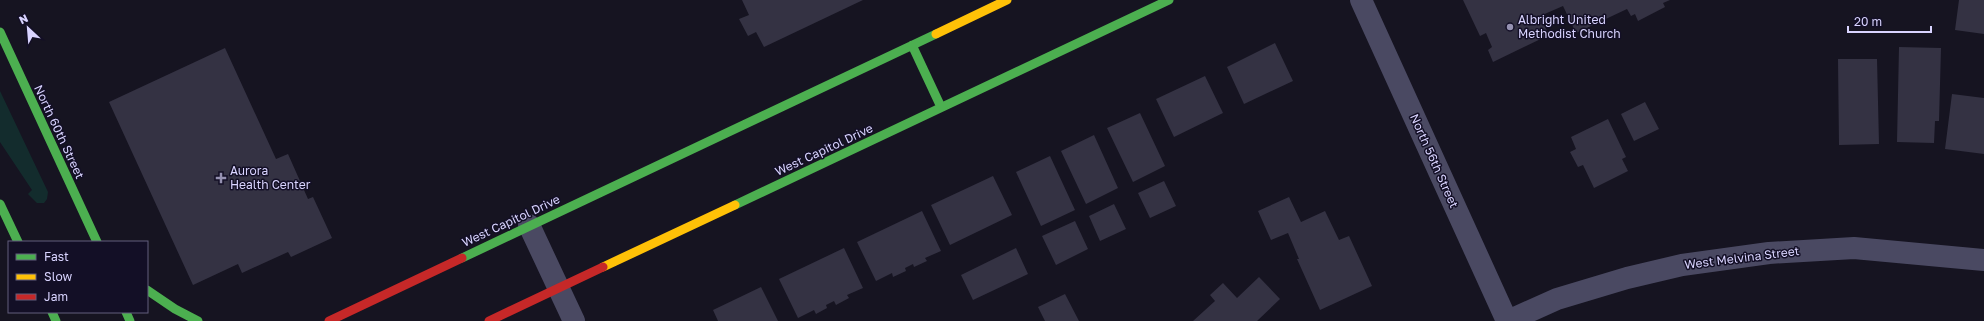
<svg xmlns="http://www.w3.org/2000/svg" width="1984" height="321" font-family="'Golos Text',sans-serif">
<rect width="100%" height="100%" fill="#161421"/>
<path fill="#132c2d" d="M0 91 48 192 47 199 44 203H37L28 194 32 190 0 142Z"/>
<path fill="#343243" d="M742 0H863L764 47 756 32 748 36 739 19 749 15Z
M1463 0H1670L1663 3 1665 7 1638 21 1635 14 1631 16 1627 9 1576 33 1563 6 1540 16 1549 35 1493 62 1488 50 1492 47 1486 33 1480 36Z
M1959 0H1984V34L1955 30Z
M1275 43 1293 81 1244 104 1227 67Z
M1899 47 1941 48 1939 121H1935L1934 143 1897 142Z
M225 48 276 159 288 154 308 199 313 197 332 238 291 257 288 252 242 273 238 264 193 285 109 102Z
M1838 59H1877L1879 144 1839 145Z
M1205 76 1223 113 1174 137 1156 99Z
M1952 94 1984 98V154L1945 149Z
M1645 102 1659 129 1634 141 1621 114Z
M1140 113 1165 166 1133 182 1107 128Z
M1608 119 1626 157 1622 159 1628 171 1594 188 1583 165 1578 167 1570 152 1576 149 1571 137Z
M1094 135 1118 188 1086 204 1061 151Z
M1050 156 1075 210 1041 226 1016 172Z
M993 176 1012 215 950 245 931 205Z
M1164 181 1176 206 1150 218 1138 193Z
M1289 197 1301 222 1325 211 1339 240 1349 236 1372 286 1320 310 1297 259H1299L1288 233 1271 240 1258 211Z
M1114 204 1126 229 1100 241 1089 216Z
M922 211 941 251 925 258 927 261 914 267 913 264 905 268 906 271 893 277 892 273 876 281 857 242Z
M1075 221 1088 249 1056 265 1042 236Z
M844 248 863 288 847 295 849 298 836 305 834 301 826 305 827 308 816 314 814 310 798 318 779 279Z
M1016 248 1028 274 973 300 961 275Z
M1259 277 1280 299 1257 321H1193L1215 301 1210 295 1223 283 1237 298Z
M761 287 778 321H718L713 310Z
M1065 294 1079 321H1045L1038 307Z"/>
<g fill="none" stroke-linecap="round" stroke-linejoin="round">
<path stroke="#4a4962" stroke-width="22" d="M1361 0 1507 321
M529 225 574 321
M1508 321 1557 299 1627 278 1682 265 1769 253 1854 248 1984 260"/>
<path stroke="#4caf50" stroke-width="9" d="M0 32 97 242
M912 45 941 107
M0 204 18 242
M735 205 1169 0
M462 258 936 34
M147 290 175 309 198 321
M52 312 56 321
M126 312 130 321"/>
<path stroke="#ffc107" stroke-width="9" d="M936 34 1007 0
M603 267 735 205"/>
<path stroke="#c62828" stroke-width="9" d="M329 321 462 258
M489 321 603 267"/>
</g>
<g fill="#9591b1" stroke="#130f26" stroke-width="1.5">
<circle cx="1510" cy="27" r="4"/>
<path d="M219 172h4v4h4v4h-4v4h-4v-4h-4v-4h4z"/>
</g>
<g text-anchor="middle" stroke-width="3" stroke-linejoin="round" paint-order="stroke">
<g font-size="12" fill="#d9d4ff" stroke="#130f26" text-anchor="start">
<text x="1518" y="24">Albright United<tspan x="1518" dy="14">Methodist Church</tspan></text>
<text x="230" y="175">Aurora<tspan x="230" dy="14">Health Center</tspan></text>
</g>
<g font-size="12" fill="#d9d4ff" stroke="#130f26">
<text transform="translate(59 132) rotate(65)" y="4">North 60th Street</text>
<text transform="translate(824 150) rotate(-25)" y="4">West Capitol Drive</text>
<text transform="translate(1434 161) rotate(66)" y="4">North 56th Street</text>
<text transform="translate(511 221) rotate(-25)" y="4">West Capitol Drive</text>
<text transform="translate(1742 258) rotate(-7)" y="4">West Melvina Street</text>
</g>
</g>
<rect x="8" y="241" width="140" height="72" fill="#130f26" stroke="#625e7d"/>
<rect x="16" y="254" width="20" height="6" fill="#4caf50" stroke="#625e7d"/>
<text x="44" y="261" font-size="12" fill="#d9d4ff">Fast</text>
<rect x="16" y="274" width="20" height="6" fill="#ffc107" stroke="#625e7d"/>
<text x="44" y="281" font-size="12" fill="#d9d4ff">Slow</text>
<rect x="16" y="294" width="20" height="6" fill="#c62828" stroke="#625e7d"/>
<text x="44" y="301" font-size="12" fill="#d9d4ff">Jam</text>
<g transform="translate(28 28) rotate(334)" stroke="#130f26" stroke-width="3" paint-order="stroke">
<path d="M0-3L7 15L0 10L-7 15Z" fill="#d9d4ff"/>
<text y="-6" font-size="11" font-weight="bold" text-anchor="middle" fill="#d9d4ff">N</text>
</g>
<path d="M1848 26v6h83v-6" fill="none" stroke="#d9d4ff" stroke-width="2"/>
<text x="1854" y="26" font-size="12" fill="#d9d4ff" stroke="#130f26" stroke-width="3" paint-order="stroke">20 m</text>
</svg>
